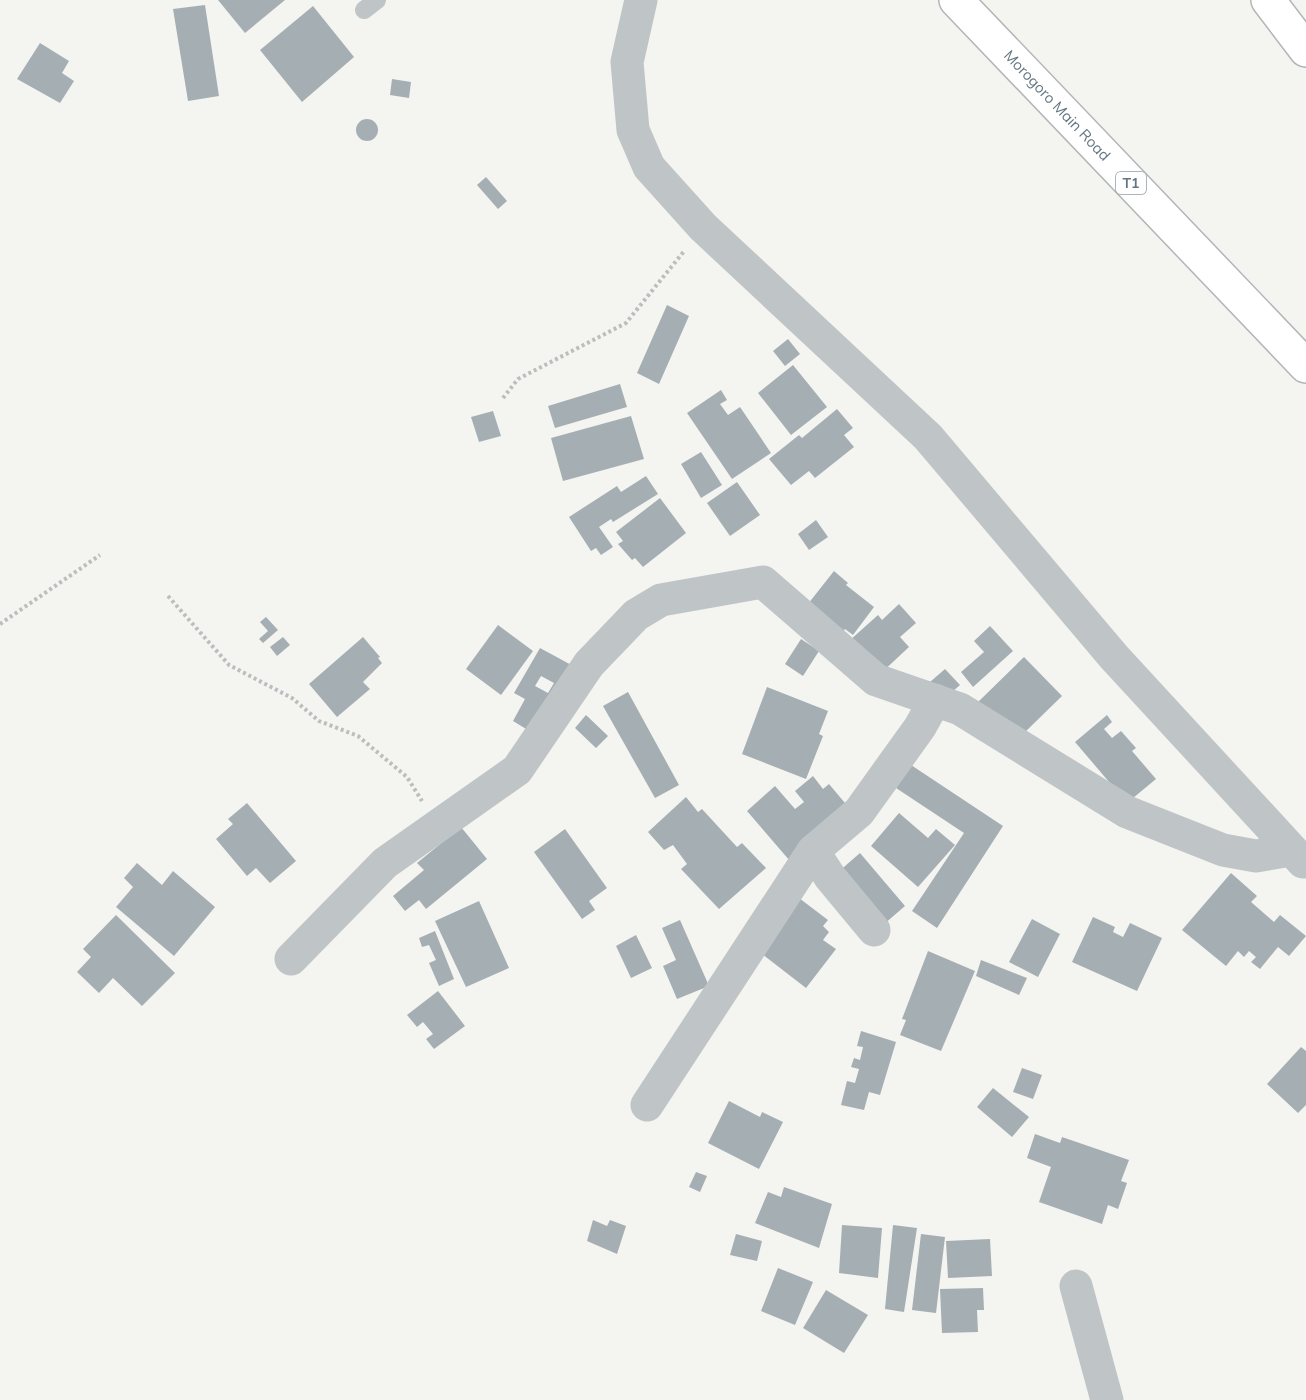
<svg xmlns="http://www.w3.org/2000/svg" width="1306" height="1400" font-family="Mulish,sans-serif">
<rect width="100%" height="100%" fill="#f4f4f0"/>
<path fill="#a5afb3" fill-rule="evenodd" d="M218 0H285L245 33Z
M205 5 219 96 188 101 173 9Z
M313 6 354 57 302 102 260 50Z
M40 43 69 61 62 73 74 81 60 103 17 79Z
M392 79 411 82 409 98 390 95Z
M356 130a11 11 0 1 1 22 0a11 11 0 1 1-22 0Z
M486 177 507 201 498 209 477 185Z
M667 305 689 316 659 384 637 373Z
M788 339 800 354 785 366 773 351Z
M793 365 827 407 791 435 758 393Z
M620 384 627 407 555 428 548 406Z
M721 390 727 400 720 404 728 415 740 407 771 453 732 479 687 413Z
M837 409 853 428 844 435 854 447 815 478 809 471 791 485 769 459 799 435 802 438Z
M493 411 501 436 479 442 471 417Z
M631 416 644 459 563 481 551 438Z
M701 452 722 485 701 498 681 464Z
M646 476 658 494 613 522 611 519 599 527 613 547 601 555 596 548 591 551 569 517 617 486 621 492Z
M737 482 760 515 730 536 707 503Z
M660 498 686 533 643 567 635 558 632 560 618 544 623 541 616 532Z
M816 520 828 537 809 550 798 534Z
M834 571 848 583 846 585 874 607 853 635 845 629 839 637 804 609Z
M899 604 916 623 900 637 909 647 879 675 849 641 878 615 882 620Z
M266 617 278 630 263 643 259 639 268 631 260 622Z
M498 625 533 651 501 695 466 669Z
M990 626 1013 651 973 687 961 672 984 652 974 641Z
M283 637 290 645 277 656 270 647Z
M363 637 380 657 378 658 382 663 363 682 370 689 337 717 309 684Z
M801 639 819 651 803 676 785 664Z
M540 648 575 667 536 735 513 721 525 699 514 693ZM541 676 554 683 548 693 535 686Z
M1024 657 1062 696 1021 736 976 704Z
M945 669 960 685 944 699 930 682Z
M767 687 828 711 819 734 823 736 806 779 742 754Z
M628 692 679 785 655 798 603 706Z
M586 715 608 736 596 748 575 728Z
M1107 715 1112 722 1104 729 1112 738 1121 731 1136 748 1132 751 1156 779 1127 803 1075 742Z
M911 765 1003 826 937 928 912 911 964 833 896 788Z
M813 776 823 789 829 784 850 809 790 861 747 811 775 786 795 809 804 802 795 791Z
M686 797 698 812 702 809 737 847 742 843 766 868 719 909 681 869 687 864 673 845 664 850 648 832Z
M247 803 296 861 270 883 256 868 247 876 216 839 233 824 228 819Z
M899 813 928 838 936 829 955 845 918 887 871 846Z
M461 827 487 859 426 909 419 900 405 911 393 896 424 870 417 863Z
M565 829 607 888 589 901 595 910 582 919 534 852Z
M860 853 905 906 883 925 837 873Z
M137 863 162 885 173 871 215 907 174 956 116 907 133 887 124 878Z
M1231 873 1257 896 1251 902 1274 922 1280 915 1306 936 1289 956 1278 947 1260 969 1251 962 1256 957 1249 951 1244 957 1238 951 1226 966 1182 930Z
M799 898 828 920 823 926 829 932 823 940 836 949 806 988 758 951Z
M479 901 509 968 466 987 435 921Z
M116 915 175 973 142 1006 113 978 99 993 77 972 91 957 83 949Z
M1093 917 1115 927 1113 932 1123 937 1130 923 1162 938 1137 991 1072 962Z
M1032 919 1060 934 1038 977 1009 962Z
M680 920 709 986 677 999 663 966 676 960 662 928Z
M435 931 454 979 439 986 429 963 436 960 429 945 422 947 419 938Z
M636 935 652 968 631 978 616 946Z
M928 951 975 971 941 1051 900 1035 906 1020 902 1019Z
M981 960 1027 978 1019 995 976 976Z
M438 991 465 1026 434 1049 426 1039 433 1034 423 1022 417 1027 407 1015Z
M861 1031 896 1042 880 1095 869 1092 864 1110 841 1105 847 1081 855 1083 859 1069 851 1067 854 1058 860 1060 863 1047 857 1046Z
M1301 1047 1306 1051V1105L1298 1113 1267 1084Z
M1022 1068 1042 1075 1033 1099 1013 1092Z
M993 1088 1029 1117 1012 1137 977 1107Z
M729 1101 760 1117 762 1112 783 1122 759 1169 708 1143Z
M1035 1134 1060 1143 1062 1137 1129 1160 1121 1181 1127 1183 1118 1209 1108 1205 1102 1224 1039 1202 1051 1167 1027 1158Z
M696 1172 707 1176 700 1192 689 1187Z
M784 1187 832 1204 819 1248 755 1223 768 1192 781 1197Z
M593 1220 607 1226 610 1220 626 1226 617 1254 587 1241Z
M842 1225 882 1228 878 1278 839 1273Z
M893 1225 917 1228 904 1312 885 1309Z
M736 1234 762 1241 757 1261 730 1255Z
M921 1234 945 1237 936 1313 912 1310Z
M990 1239 992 1276 948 1278 946 1241Z
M778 1268 813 1282 795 1325 761 1311Z
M983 1288 984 1310H977L978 1332 942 1333 940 1289Z
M826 1290 868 1315 844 1353 803 1328Z"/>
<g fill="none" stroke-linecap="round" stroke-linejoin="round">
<g stroke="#b2b6b8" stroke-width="36">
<g id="trunk">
<path id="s1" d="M956 0 1306 366"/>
<path d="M1268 0 1306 50"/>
</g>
</g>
<path stroke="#bbbdbf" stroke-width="4" stroke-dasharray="3 3" stroke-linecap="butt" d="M503 398 518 379 626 323 685 250
M168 596 229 665 292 698 319 721 358 736 407 777 422 801
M0 624 100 555"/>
<path stroke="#bfc4c6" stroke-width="18" d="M364 10 377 0"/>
<path stroke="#bfc4c6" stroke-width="33" d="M641 0 627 62 633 130 649 167 703 227 928 437 1114 657 1303 862
M813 851 830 877 874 930
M291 959 385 863 517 770 589 664 636 615 661 600 763 582 876 680 960 709 1127 812 1223 850 1256 856 1291 850
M647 1105 813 851 859 812 920 727 935 700
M1076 1286 1107 1400"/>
<use href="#trunk" stroke="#fff" stroke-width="33"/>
</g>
<g text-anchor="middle" stroke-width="6" stroke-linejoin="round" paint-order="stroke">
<rect fill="#fff" stroke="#929fa7" stroke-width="1.5" x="1116" y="172" width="30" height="22" rx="4.5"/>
<g font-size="14" font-weight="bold" fill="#637681">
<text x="1131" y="188">T1</text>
</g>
<g font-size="15" fill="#637681" stroke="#fff">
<text dy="5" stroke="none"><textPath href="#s1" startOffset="146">Morogoro Main Road</textPath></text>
</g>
</g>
</svg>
